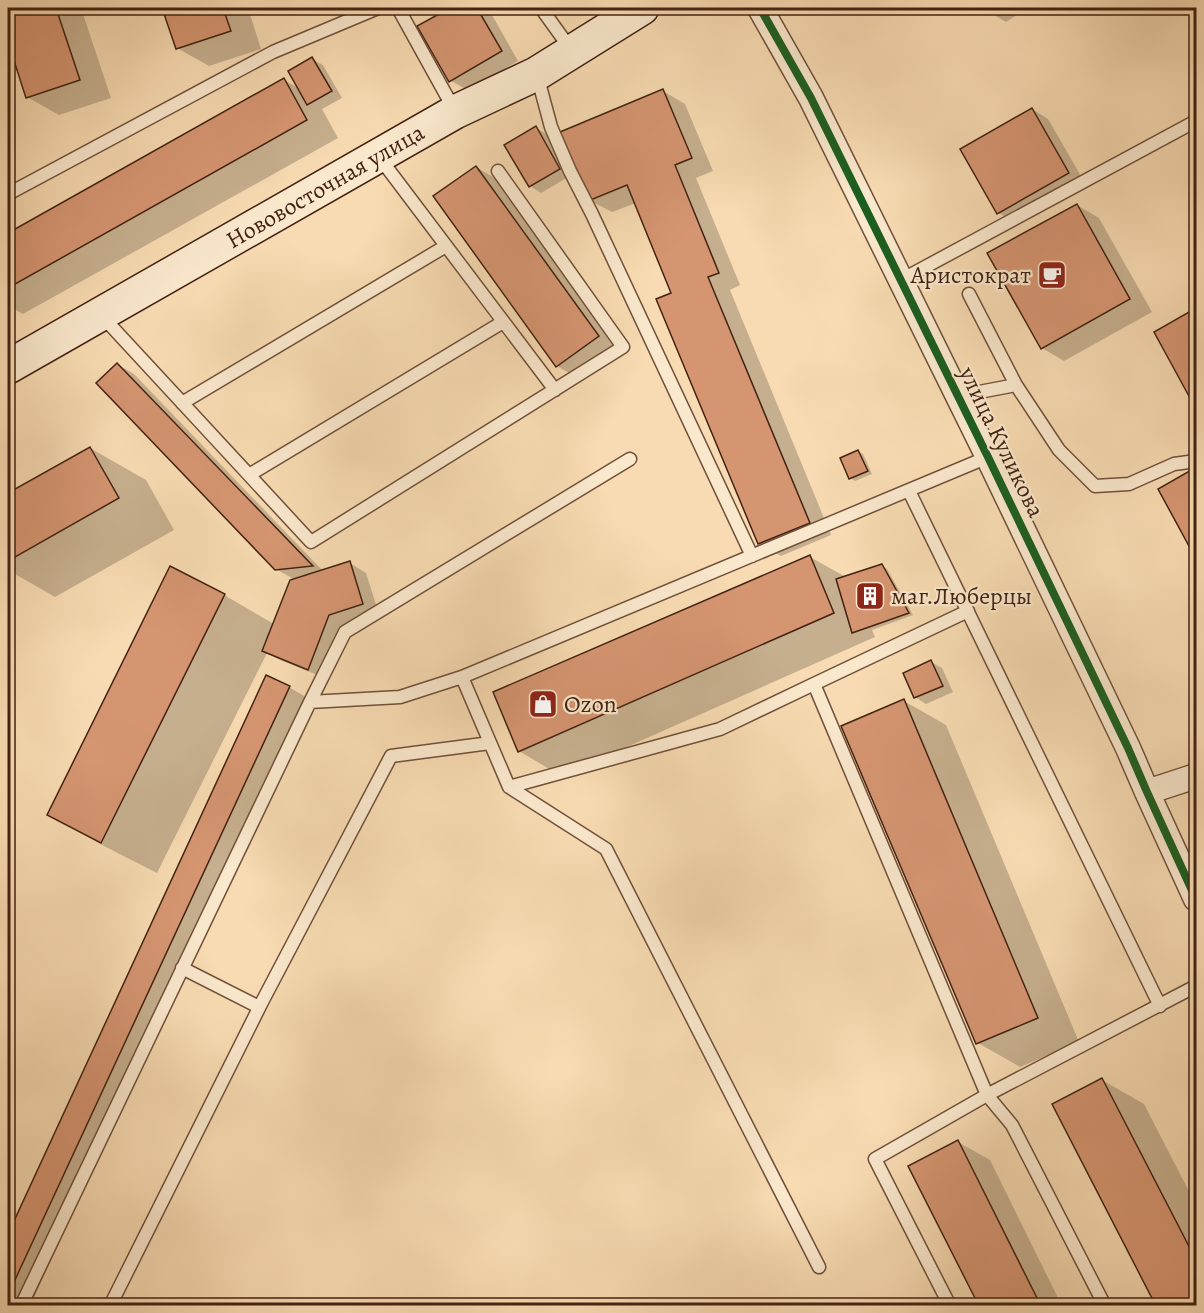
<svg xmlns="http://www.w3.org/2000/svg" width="1204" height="1313" font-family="Alegreya,serif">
<rect width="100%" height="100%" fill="#f8dbb2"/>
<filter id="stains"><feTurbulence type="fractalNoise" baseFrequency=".00333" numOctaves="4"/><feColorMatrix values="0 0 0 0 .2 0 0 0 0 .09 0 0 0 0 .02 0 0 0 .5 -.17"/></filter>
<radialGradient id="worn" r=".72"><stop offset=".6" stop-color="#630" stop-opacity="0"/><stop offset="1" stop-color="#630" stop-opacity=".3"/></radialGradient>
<path fill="#0003" d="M8 8H81L111 98 59 115 27 97 8 38Z
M164 8H248L261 49 209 66 177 48Z
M453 8H488L518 61 467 90 450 80 420 27Z
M986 8H1028L1006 22 989 12Z
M312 59 323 65 342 98 322 109 338 138 23 314 8 306V235L284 80 300 89Z
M663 91 685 104 713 171 696 178 740 285 730 290 831 535 781 556 759 543 673 293 636 203 612 212 589 200Z
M1032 109 1048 119 1085 183 1015 223 999 213 962 150Z
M536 128 547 134 570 176 541 193 530 186Z
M476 167 498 180 620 350 579 379 557 366Z
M1077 205 1099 218 1152 312 1064 361 1042 348Z
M1196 310V406L1156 333Z
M117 364 134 374 323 571 350 563 366 573 379 614 346 624 325 678 280 660 267 653 157 873 104 846 48 814 224 595 274 624 295 580 276 569Z
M90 448 146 480 174 530 55 597 8 570V495Z
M858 451 863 454 872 474 855 481 850 478Z
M1193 471 1196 473V556L1160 490Z
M810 557 846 577 882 566 887 569 913 615 872 630 875 637 561 776 519 751Z
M931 662 942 668 953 692 926 704 915 697Z
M267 677 289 687 311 700 30 1306H8V1237Z
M904 701 946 725 1079 1042 1020 1067 978 1043Z
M1102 1080 1144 1104 1196 1205V1306H1157Z
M958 1142 990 1160 1062 1306H980Z"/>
<path fill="#d59571" stroke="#422212" stroke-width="1.5" d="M8 8H56L80 80 26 98 8 42Z
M162 8H223L231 31 176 49Z
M450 8H477L502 51 449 82 417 26Z
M312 57 332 91 307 105 288 71Z
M284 78 307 120 8 288V233Z
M663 89 692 158 675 165 719 273 708 277 810 523 758 544 656 299 671 293 627 185 588 201 560 132Z
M1032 108 1069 173 997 214 960 149Z
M536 126 560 169 529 187 504 145Z
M476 166 599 336 556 367 433 196Z
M1077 204 1130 299 1041 349 987 253Z
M1196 308V409L1154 332Z
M117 363 313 566 275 570 96 383Z
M90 447 119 498 8 561V493Z
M858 450 868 471 849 479 840 458Z
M1193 469 1196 475V559L1158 489Z
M810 555 834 613 518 752 493 692Z
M350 561 363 604 329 615 308 670 262 651 290 580Z
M882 564 909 613 852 633 836 579Z
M170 566 225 594 101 843 47 815Z
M931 660 943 686 914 698 903 673Z
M266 675 290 686 8 1295V1234Z
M904 699 1038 1018 976 1044 841 726Z
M1102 1078 1196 1260V1306H1156L1052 1104Z
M958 1140 1041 1306H979L908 1166Z"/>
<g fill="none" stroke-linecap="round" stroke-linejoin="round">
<g stroke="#70503a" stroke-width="15">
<path id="service" d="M398 8 455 111
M541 8 572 51
M537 75 551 127 570 171 592 214 752 556
M379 157 555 390
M8 194 273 52 378 8
M901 280 1196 121
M969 294 1016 385
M101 315 311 542 623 347 498 171
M958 396 1016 385 1059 450 1095 486 1129 484 1174 464 1196 461
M182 403 446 246
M988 457 462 677 509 787 720 729 814 684 987 1095 1012 1125 1105 1306
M249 475 503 322
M909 491 1160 1006
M814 684 968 611
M310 702 400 697 462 677
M509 787 606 849 819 1267
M182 968 259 1007
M21 1306 310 702 345 632 630 459
M110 1306 262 1002 391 756 490 743
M950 1306 875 1159 987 1095 1196 986"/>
</g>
<g stroke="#70503a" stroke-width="27">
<path id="minor" d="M760 8 811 98 988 457 1128 748 1147 792 1196 899
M1147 792 1196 776"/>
</g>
<g stroke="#422212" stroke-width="36">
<path id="secondary" d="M8 367 455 112 536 74 642 8"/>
</g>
<use href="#service" stroke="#fae8cd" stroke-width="12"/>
<use href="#minor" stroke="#fae8cd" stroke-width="24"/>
<use href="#secondary" stroke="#fae8cd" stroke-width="33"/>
<g stroke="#fae8cd" stroke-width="11">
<path id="cycleway" d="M760 8 811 98 988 457 1128 748 1147 792 1196 899"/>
</g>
<use href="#cycleway" stroke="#1b5e20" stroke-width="8"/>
</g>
<defs>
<g id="cafe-square" transform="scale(1.5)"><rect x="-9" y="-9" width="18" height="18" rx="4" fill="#8f2418" stroke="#fae8cd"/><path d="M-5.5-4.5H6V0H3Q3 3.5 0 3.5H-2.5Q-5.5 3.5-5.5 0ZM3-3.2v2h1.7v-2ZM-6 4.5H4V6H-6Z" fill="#fff"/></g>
<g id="building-square" transform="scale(1.5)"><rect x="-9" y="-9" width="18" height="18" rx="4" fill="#8f2418" stroke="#fae8cd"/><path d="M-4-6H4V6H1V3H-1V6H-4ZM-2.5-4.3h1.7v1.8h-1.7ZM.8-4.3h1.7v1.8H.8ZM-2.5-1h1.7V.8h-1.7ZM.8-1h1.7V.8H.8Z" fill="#fff"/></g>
<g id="shop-square" transform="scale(1.5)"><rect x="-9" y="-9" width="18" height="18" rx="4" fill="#8f2418" stroke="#fae8cd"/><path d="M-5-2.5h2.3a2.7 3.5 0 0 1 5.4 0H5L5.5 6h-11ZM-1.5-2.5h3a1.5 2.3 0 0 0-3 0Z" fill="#fff"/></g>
</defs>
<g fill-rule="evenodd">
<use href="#cafe-square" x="1052" y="275"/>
<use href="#building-square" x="870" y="596"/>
<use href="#shop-square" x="543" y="704"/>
</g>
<g text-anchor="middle" stroke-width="4.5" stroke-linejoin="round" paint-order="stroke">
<g font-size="24" fill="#422212" stroke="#fae8cd">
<text transform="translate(325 186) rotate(-30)" y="8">Нововосточная улица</text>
<text transform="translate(1002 442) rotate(64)" y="8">улица Куликова</text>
</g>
<g font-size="24" fill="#422212" stroke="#fae8cd" text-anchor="start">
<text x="1031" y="283" text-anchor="end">Аристократ</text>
<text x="891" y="604">маг.Люберцы</text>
<text x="564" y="712">Ozon</text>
</g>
</g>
<rect width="1204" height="1313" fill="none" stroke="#f8dbb2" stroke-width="30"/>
<rect x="9" y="9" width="1186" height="1295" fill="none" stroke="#422212" stroke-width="3"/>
<rect x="15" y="15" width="1174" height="1283" fill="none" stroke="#422212" stroke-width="1.5"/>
<rect width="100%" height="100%" filter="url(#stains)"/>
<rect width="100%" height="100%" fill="url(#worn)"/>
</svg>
